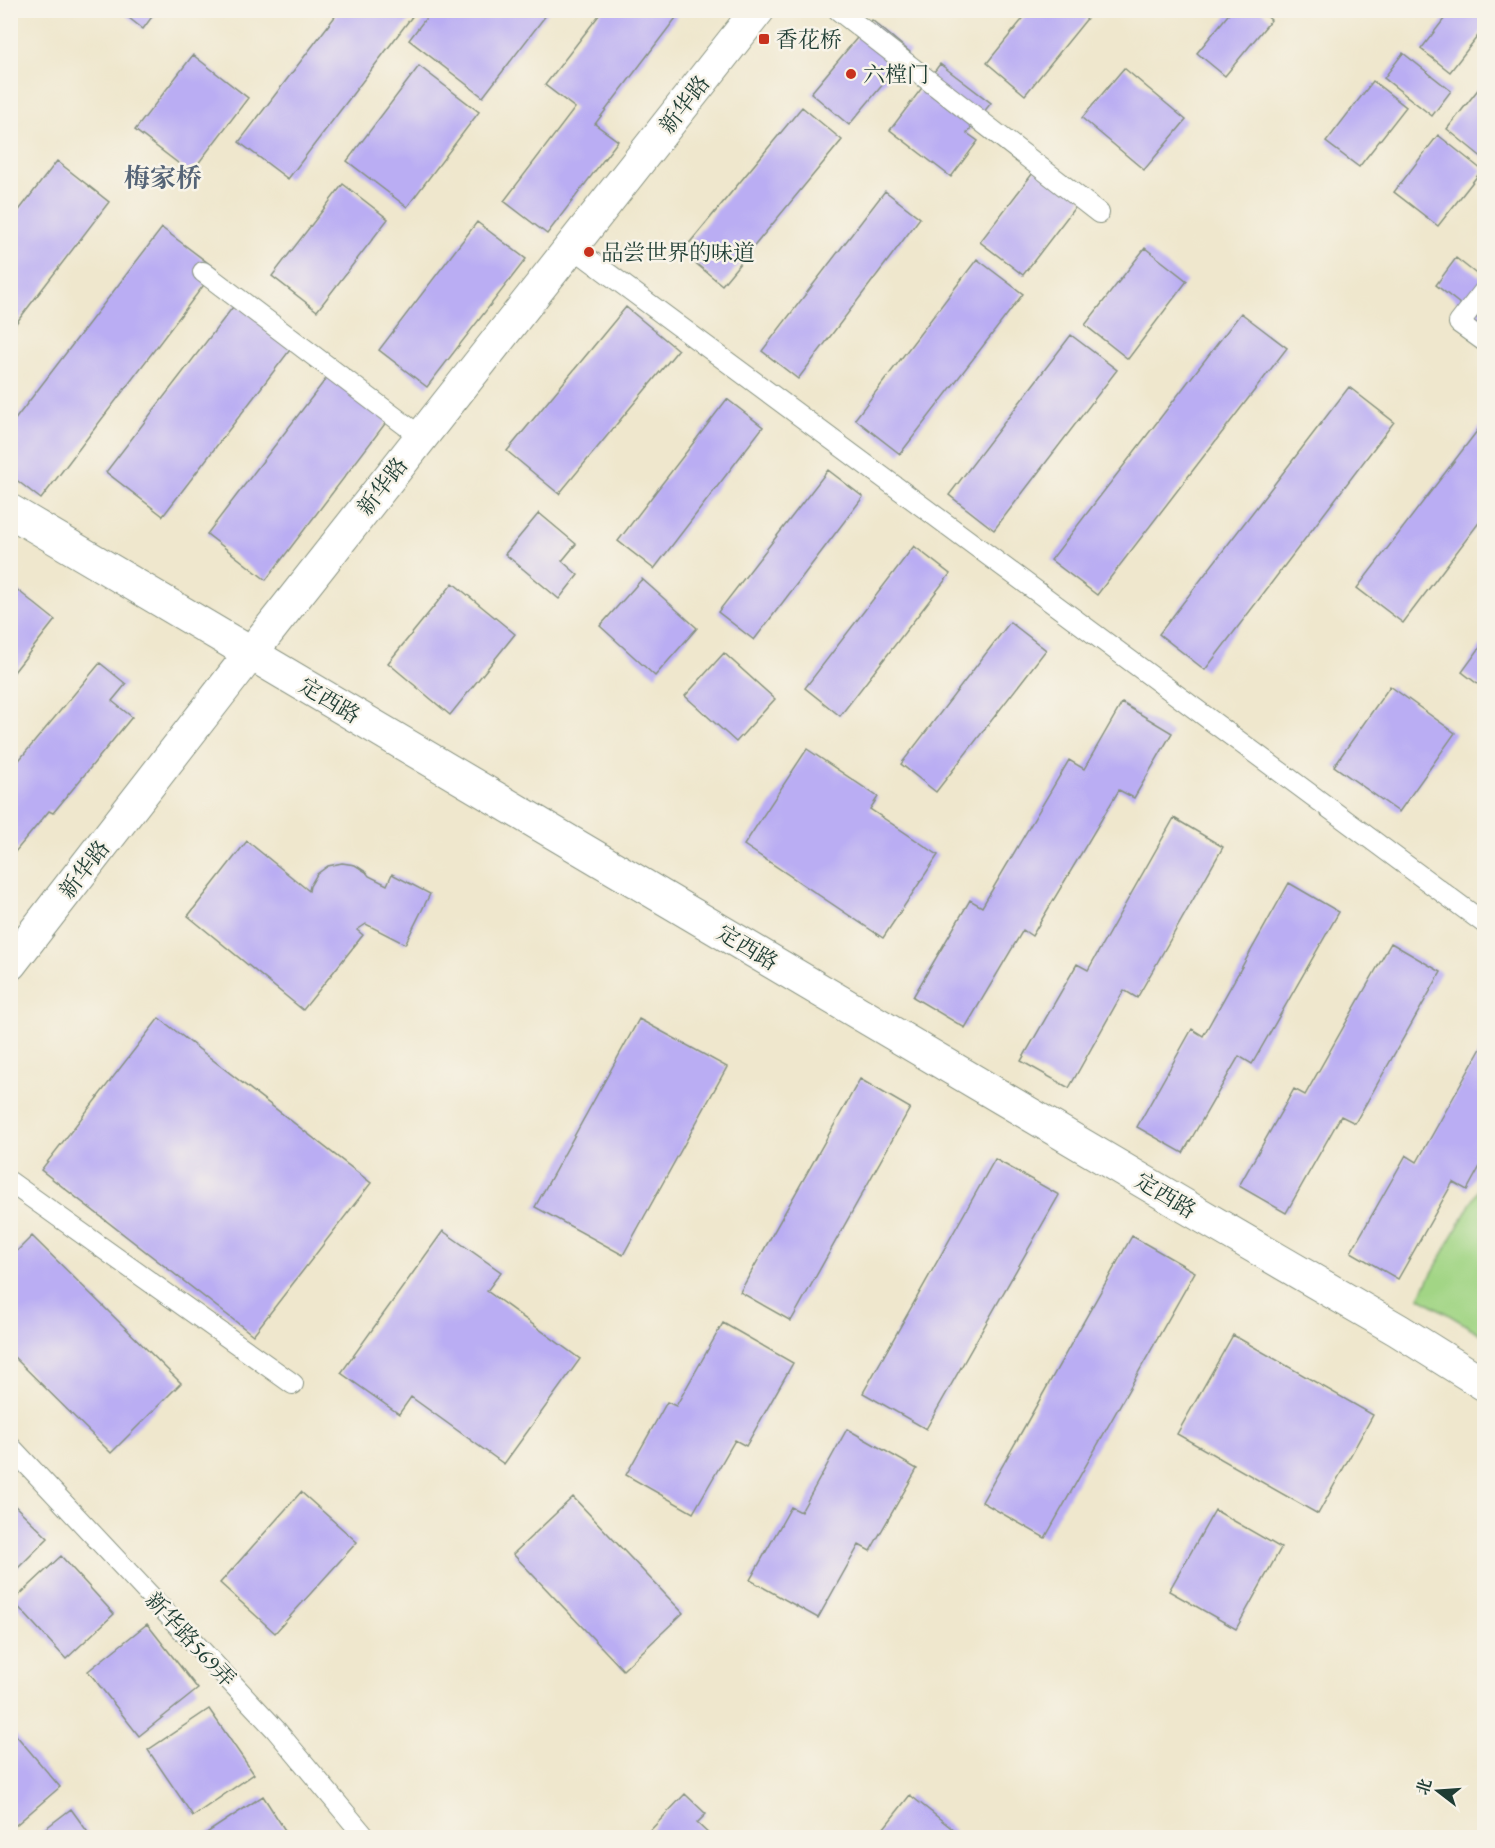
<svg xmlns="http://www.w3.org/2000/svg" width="1495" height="1848" font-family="'EB Garamond','Noto Serif SC',serif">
<rect width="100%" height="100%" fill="#f7f3e8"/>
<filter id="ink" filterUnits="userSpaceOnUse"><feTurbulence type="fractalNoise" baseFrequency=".0167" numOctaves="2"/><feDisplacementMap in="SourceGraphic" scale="12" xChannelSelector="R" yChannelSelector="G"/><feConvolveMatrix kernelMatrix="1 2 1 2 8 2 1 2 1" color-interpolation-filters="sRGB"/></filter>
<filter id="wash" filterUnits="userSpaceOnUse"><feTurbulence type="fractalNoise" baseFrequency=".008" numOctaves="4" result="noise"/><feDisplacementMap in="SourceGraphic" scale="24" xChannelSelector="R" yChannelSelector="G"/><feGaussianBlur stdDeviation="1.35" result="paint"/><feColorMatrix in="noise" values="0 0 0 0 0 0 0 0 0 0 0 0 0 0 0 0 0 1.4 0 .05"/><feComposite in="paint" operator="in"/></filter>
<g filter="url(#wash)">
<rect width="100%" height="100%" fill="#efe7cd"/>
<path fill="#a2d585" stroke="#60895c" stroke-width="1.5" d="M1484 1179V1336L1419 1297Z"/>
<g id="blocks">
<path fill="#baadf3" d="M119 10H157L143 29Z
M340 10H417L288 179 239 142Z
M432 10H550L483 97 409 40Z
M603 10H682L595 124 618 141 547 234 504 201 575 108 545 85Z
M1030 10H1094L1025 95 987 63Z
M1232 10H1260L1271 20 1225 76 1197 53Z
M1451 10H1484V28L1450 72 1421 49Z
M872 20 910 52 849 125 811 93Z
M1403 53 1451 91 1432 116 1384 78Z
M193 55 248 98 191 173 135 130Z
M940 64 991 103 967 133 978 141 951 177 890 130Z
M419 66 479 112 407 207 347 161Z
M1124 68 1186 120 1144 170 1082 118Z
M1373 81 1406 107 1359 167 1326 142Z
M1484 82V159L1447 129Z
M802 107 842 140 722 285 682 252Z
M1438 135 1482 170 1438 226 1394 192Z
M57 161 109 202 10 331V222Z
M1039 165 1082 198 1023 275 980 242Z
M343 184 388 219 317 311 272 276Z
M885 191 920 218 798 379 762 351Z
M477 222 526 259 427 387 379 350Z
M162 228 216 269 41 499 10 475V426Z
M1145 248 1187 281 1128 359 1085 325Z
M1456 258 1484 280V323L1436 285Z
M977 259 1023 294 900 454 855 419Z
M236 303 293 346 163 516 106 472Z
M626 307 678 350 559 494 507 451Z
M1241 313 1287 348 1097 595 1051 560Z
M1071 335 1117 370 994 530 949 495Z
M332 371 391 416 266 580 207 534Z
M1349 387 1394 422 1205 670 1159 634Z
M727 399 763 427 654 569 618 541Z
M1484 422V516L1403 623 1357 588Z
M828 470 863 497 754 640 718 612Z
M539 513 576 544 562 561 578 575 559 599 505 554Z
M914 546 950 574 840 716 805 688Z
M642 579 697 628 655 676 600 626Z
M453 583 515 634 450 715 388 663Z
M10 584 55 620 10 677Z
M1010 622 1046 650 936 792 901 764Z
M1484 642V689L1462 672Z
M724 653 775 699 736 742 685 696Z
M100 663 126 684 112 701 132 717 53 813 49 811 10 858V771Z
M1390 686 1455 733 1399 812 1334 766Z
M1122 703 1172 733 1134 798 1119 790 1032 936 1023 930 965 1028 913 997 970 900 982 907 1069 760 1084 769Z
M807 749 878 797 870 809 938 855 883 938 744 845Z
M1174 818 1223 847 1137 998 1124 990 1069 1088 1021 1061 1077 964 1088 970Z
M247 841 309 891 310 886 317 874 328 866 342 863 355 865 366 872 369 876 387 885 392 874 430 894 405 944 366 924 357 930 363 935 303 1010 188 916Z
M1289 883 1339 912 1252 1064 1239 1056 1183 1153 1137 1127 1192 1029 1203 1036Z
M1391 943 1441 972 1355 1123 1341 1116 1286 1213 1239 1186 1294 1089 1305 1095Z
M159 1018 371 1183 253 1335 41 1170Z
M639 1019 727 1067 623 1255 535 1207Z
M1484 1043V1159L1467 1190 1453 1182 1398 1279 1351 1252 1406 1155 1417 1162Z
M860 1079 910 1108 791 1321 740 1292Z
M995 1159 1059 1195 926 1429 863 1393Z
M443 1231 501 1272 487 1291 580 1359 504 1464 411 1397 399 1414 341 1373Z
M32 1236 181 1383 111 1453 10 1353V1258Z
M1132 1236 1195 1272 1045 1538 982 1502Z
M723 1323 793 1363 746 1446 735 1440 693 1513 626 1475 667 1402 676 1406Z
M1233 1335 1373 1415 1318 1514 1177 1434Z
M847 1429 917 1469 870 1551 859 1545 818 1618 750 1580 791 1507 801 1512Z
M301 1492 357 1542 275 1633 220 1583Z
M573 1497 683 1613 623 1670 513 1554Z
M10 1501 48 1538 10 1576Z
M1215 1510 1281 1548 1236 1629 1169 1591Z
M61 1556 114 1614 66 1659 13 1601Z
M147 1624 198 1689 139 1736 88 1671Z
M209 1709 254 1774 193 1816 148 1750Z
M10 1728 60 1787 10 1830Z
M685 1794 706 1814 697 1823 713 1838H643Z
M910 1795 955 1831 950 1838H876Z
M263 1796 290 1838H199Z
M71 1809 92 1838H33Z"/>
</g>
</g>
<g filter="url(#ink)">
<use href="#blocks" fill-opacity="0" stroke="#879280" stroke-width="1.5"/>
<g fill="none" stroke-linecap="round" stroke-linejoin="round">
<g stroke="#879280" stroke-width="22">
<path id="lane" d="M838 10 1099 213
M571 246 1484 923
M203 272 421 437
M1484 291 1459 323 1484 341
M10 1182 293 1384
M10 1446 276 1730 366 1838"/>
</g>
<g stroke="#879280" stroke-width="35">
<path id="secondary" d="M10 511 1185 1206 1398 1330 1484 1384
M10 964 251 653 758 10"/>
</g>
<use href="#lane" stroke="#fff" stroke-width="20"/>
<use href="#secondary" stroke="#fff" stroke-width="33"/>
</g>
</g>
<g fill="#c8321e" stroke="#f7f3e8" stroke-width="2">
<rect x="758" y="33" width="12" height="12" rx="3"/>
<circle cx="851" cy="74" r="6"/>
<circle cx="589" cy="252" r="6"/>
</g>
<g text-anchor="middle" stroke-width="5" stroke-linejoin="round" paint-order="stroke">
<g font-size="22" fill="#1f3d34" stroke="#f7f3e8" text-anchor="start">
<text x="776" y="47">香花桥</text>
<text x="863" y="82">六樘门</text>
<text x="601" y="260">品尝世界的味道</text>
</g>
<g font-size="22" fill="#1f3d34" stroke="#f7f3e8">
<text transform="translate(684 104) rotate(-52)" y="8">新华路</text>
<text transform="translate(382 486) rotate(-52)" y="8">新华路</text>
<text transform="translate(330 700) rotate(31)" y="8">定西路</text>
<text transform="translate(84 869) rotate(-52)" y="8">新华路</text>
<text transform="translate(748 947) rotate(31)" y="8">定西路</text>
<text transform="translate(1166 1195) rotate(31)" y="8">定西路</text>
<text transform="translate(191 1639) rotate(47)" y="8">新华路569弄</text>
</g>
<g font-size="26" font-weight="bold" fill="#556477" stroke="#f7f3e8">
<text x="163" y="187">梅家桥</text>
</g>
</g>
<rect width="1495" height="1848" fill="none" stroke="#f7f3e8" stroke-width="36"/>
<g transform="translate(1438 1791) rotate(287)" stroke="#f7f3e8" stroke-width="4.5" paint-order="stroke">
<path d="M0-4.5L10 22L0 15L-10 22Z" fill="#1f3d34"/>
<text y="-9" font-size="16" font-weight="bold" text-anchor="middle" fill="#1f3d34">北</text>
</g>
</svg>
